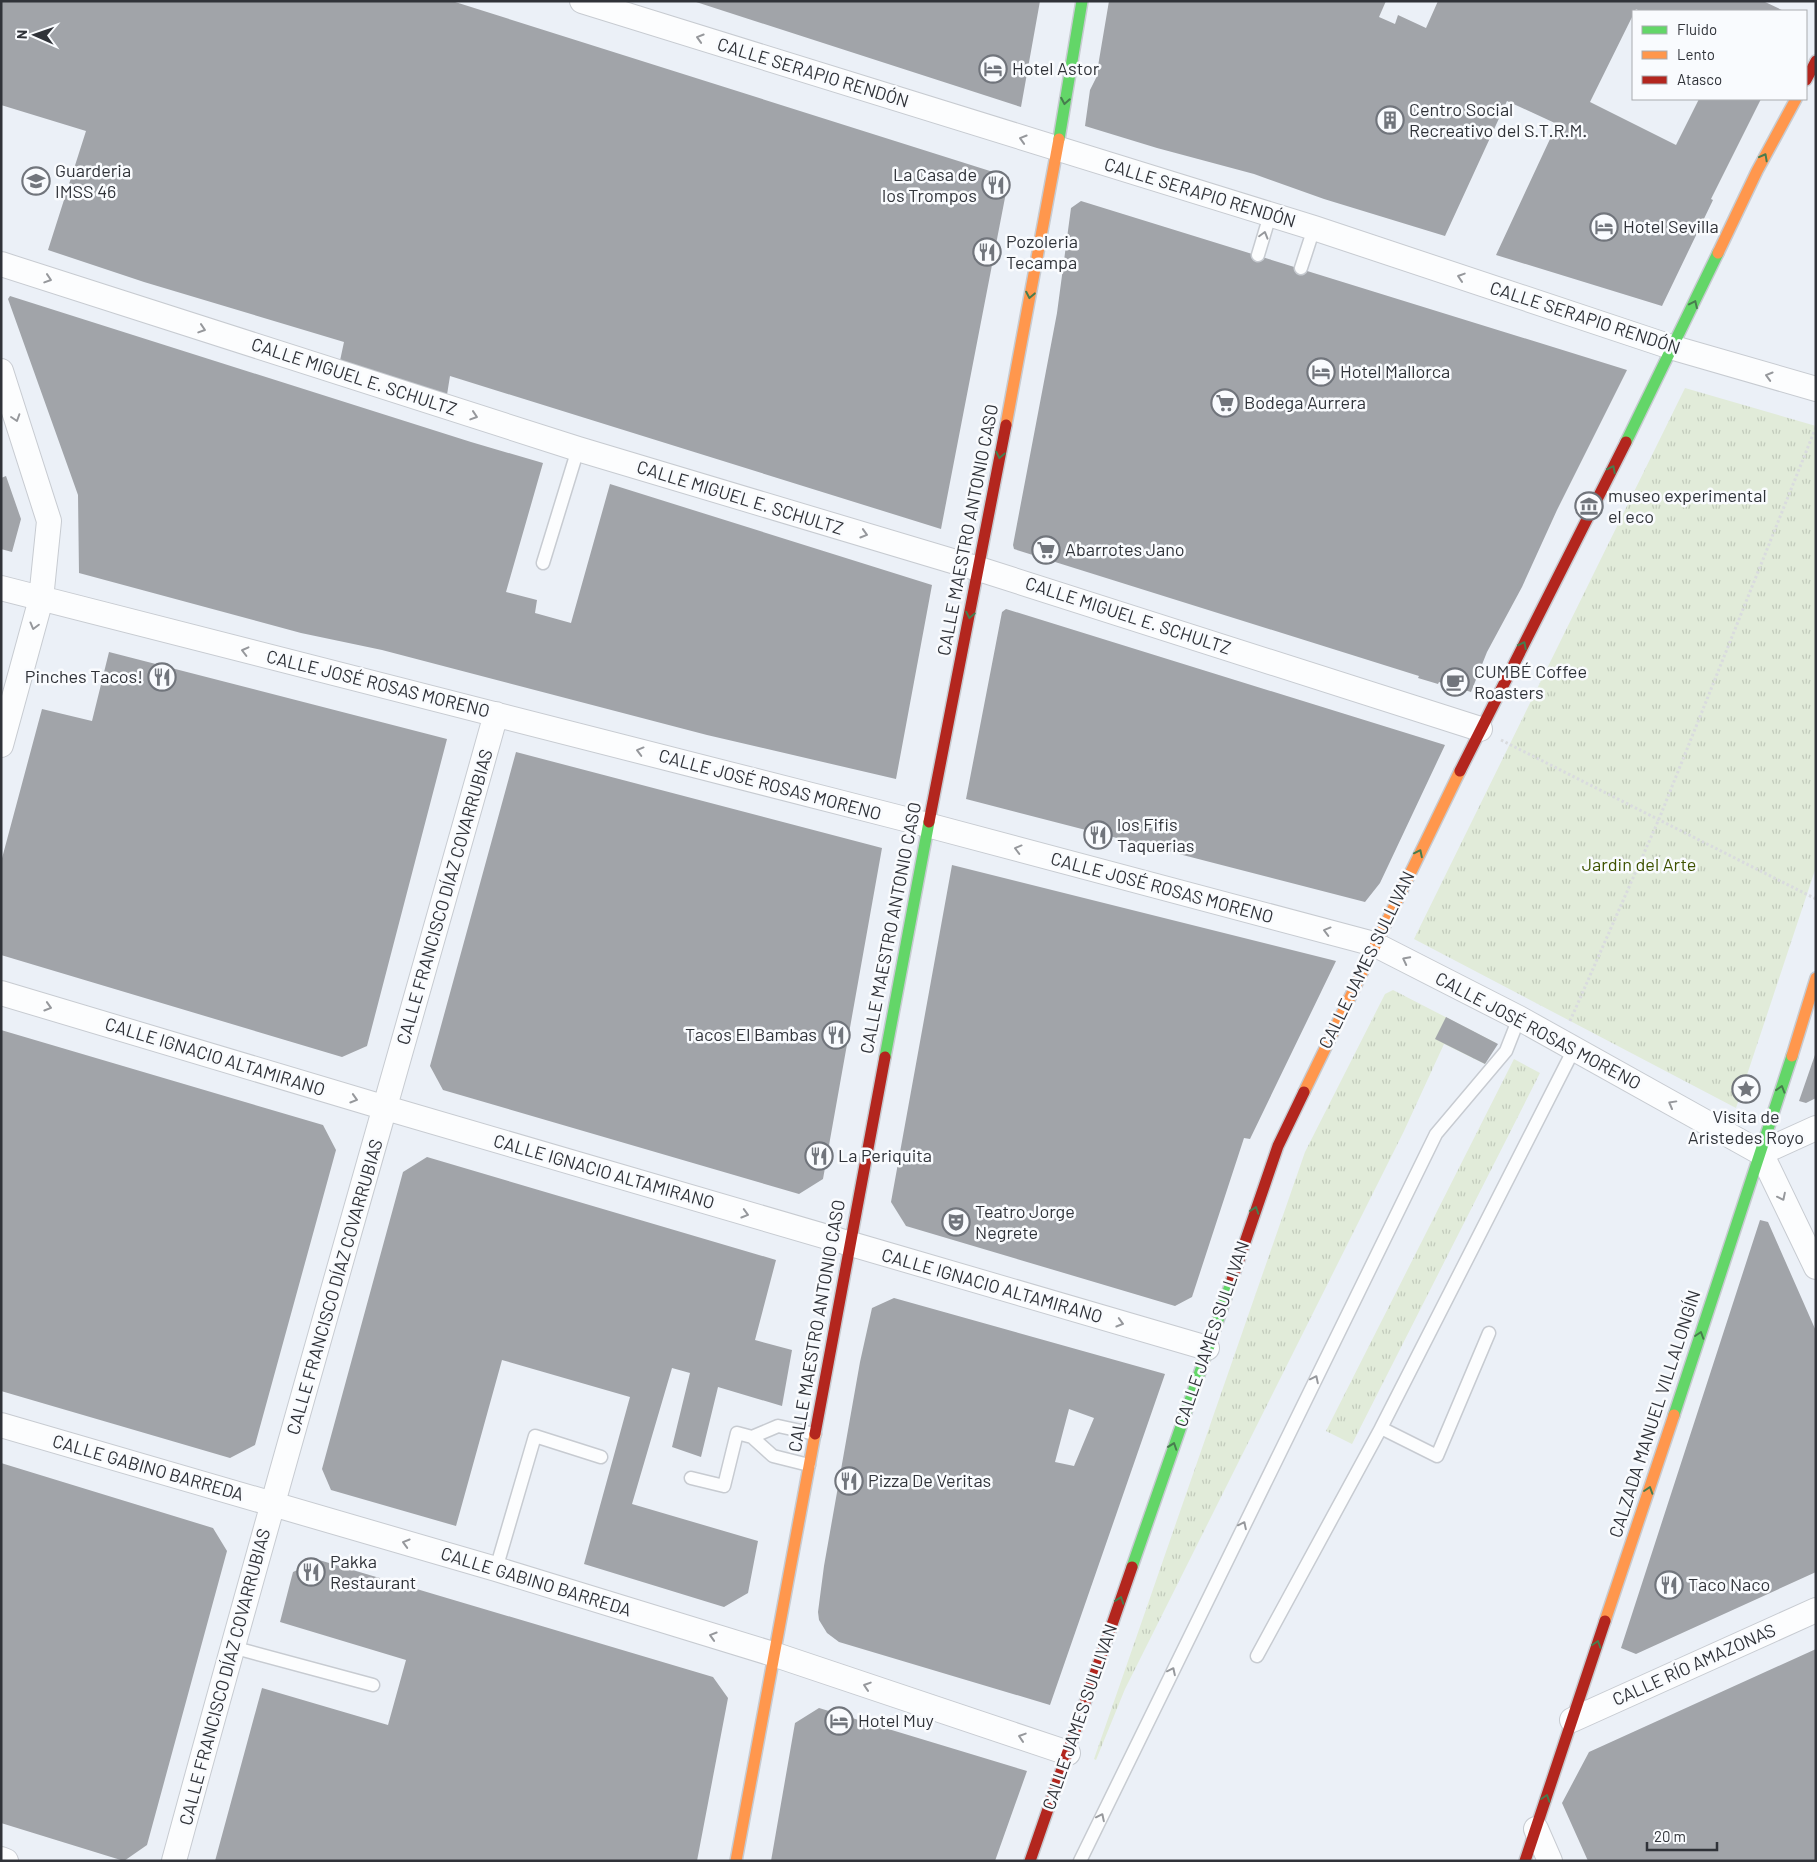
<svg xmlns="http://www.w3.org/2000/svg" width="1817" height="1862" font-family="Barlow,sans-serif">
<defs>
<pattern id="park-tufts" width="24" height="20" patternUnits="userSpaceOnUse" patternTransform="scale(1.25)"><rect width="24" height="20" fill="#e1ebd9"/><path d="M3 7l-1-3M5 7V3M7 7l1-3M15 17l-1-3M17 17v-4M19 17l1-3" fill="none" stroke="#c1cabb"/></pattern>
</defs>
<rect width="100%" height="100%" fill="#ebf0f7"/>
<path fill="url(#park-tufts)" d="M1685 388 1816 426V867L1736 1108 1414 939Z
M1393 990 1496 1043 1485 1064 1444 1044 1404 1131 1125 1689 1096 1760 1094 1759 1305 1152 1385 994Z
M1514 1059 1540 1073 1352 1444 1326 1431Z"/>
<path fill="#a1a4a9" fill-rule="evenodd" d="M1 1H452L1009 177 941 529 450 376 446 401 338 370 344 342 144 282 48 250 86 131 1 105Z
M693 1H1040L1021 107Z
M1109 1H1386L1379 17 1395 24 1398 15 1426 28 1438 1H1763L1784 11H1640L1636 9 1590 102 1676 145 1699 99H1761L1711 199 1713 200 1662 306 1496 255 1557 124 1507 101 1445 236 1324 199 1254 174 1157 148 1085 126 1090 90 1096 78Z
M1081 201 1627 370 1557 510 1522 587 1487 652 1471 692 1439 682 1438 684 1418 678 1419 676 1014 549 1013 545 1057 313 1071 208Z
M10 296 471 442 543 463 506 592 537 600 535 613 571 623 610 484 932 585 896 779 707 735 382 650 301 633 79 573 78 495 8 299Z
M6 476 21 519 12 552 1 549V478Z
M1006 609 1445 745 1380 883 1365 902 966 799 1002 612Z
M109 652 447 739 367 1046 342 1057 1 955V862L42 709 92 721Z
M516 752 882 848 823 1179 799 1194 443 1090 430 1066Z
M952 865 1336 961 1250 1139 1244 1138 1192 1297 1175 1306 906 1226 891 1202Z
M1446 1017 1498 1044 1485 1064 1435 1039Z
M1 1030 323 1125 336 1150 255 1445 230 1458 1 1391Z
M1816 1052V1098L1806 1103 1799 1101Z
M427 1157 776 1260 755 1340 792 1350 782 1406 718 1387 701 1457 672 1447 690 1373 672 1368 632 1504 758 1541 748 1593 724 1607 584 1564 630 1397 502 1360 456 1526 331 1490 322 1469 403 1172Z
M1760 1220 1768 1222 1816 1331V1572L1636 1654 1621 1648Z
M894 1298 1165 1374 1050 1705 839 1642 827 1633 819 1620 818 1612 824 1566 860 1362 872 1308ZM1069 1409 1094 1418 1074 1466 1055 1462Z
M1 1463 213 1528 227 1551 147 1845 124 1861 1 1823Z
M319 1560 713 1677 728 1698 697 1861H215L262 1688 388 1725 406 1660 280 1622 293 1572Z
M1816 1649V1861H1588L1562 1803 1589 1752Z
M819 1708 1027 1771 995 1861H771L795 1723Z"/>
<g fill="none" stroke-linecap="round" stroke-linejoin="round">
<g stroke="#c7cbd1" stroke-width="15">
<path id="lane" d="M1258 255 1270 215
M1301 268 1314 228
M543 563 578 449
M1489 1333 1437 1456 1381 1428 1574 1049
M752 1437 778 1426 815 1434
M691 1478 724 1486 737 1433 752 1437 773 1456 809 1465
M496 1569 535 1436 601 1457
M232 1647 373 1685
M1257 1656 1381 1428
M1080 1861 1436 1134 1506 1051 1519 1018"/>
</g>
<g stroke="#c7cbd1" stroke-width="26">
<path id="street" d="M582 1 1314 228 1674 348 1816 389
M1 264 578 449 979 569 1480 729
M1 371 49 521 41 599 1 745
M1 588 901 818 1374 944 1519 1018 1761 1153
M1 993 386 1108 1207 1348
M1761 1153 1816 1267
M1761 1153 1816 1128
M1 1425 496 1569 776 1655 1068 1753
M1572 1720 1816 1610
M1536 1829 1550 1861
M1 1859 6 1861
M174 1861C278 1477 389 1096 496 714"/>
</g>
<g stroke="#c7cbd1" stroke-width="14">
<path id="fast" d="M1059 139 1082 1
M1626 442 1718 253
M885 1057 929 822
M1674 1415 1792 1056
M1132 1567 1232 1280"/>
</g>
<g stroke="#c7cbd1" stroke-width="14">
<path id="slow" d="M1718 253 1757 171 1796 99
M1006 425 1059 139
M1792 1056 1816 978
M1304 1092 1460 771
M1605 1621 1674 1415
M736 1861 815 1434"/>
</g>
<g stroke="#c7cbd1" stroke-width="14">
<path id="jam" d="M1806 80 1816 61
M1460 771 1626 442
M929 822 1006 425
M1232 1280 1278 1146 1304 1092
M815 1434 885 1057
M1030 1861 1132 1567
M1525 1861 1605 1621"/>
</g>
<path stroke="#d9dbde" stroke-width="3" stroke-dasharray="2.5 2.5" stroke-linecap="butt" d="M1501 740 1816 899
M1570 1021 1659 819 1816 427"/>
<use href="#lane" stroke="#fcfdfe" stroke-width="12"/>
<use href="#street" stroke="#fcfdfe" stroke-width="24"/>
<use href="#fast" stroke="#63d668" stroke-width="11"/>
<use href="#slow" stroke="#ff974d" stroke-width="11"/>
<use href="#jam" stroke="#b3261e" stroke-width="11"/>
</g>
<defs><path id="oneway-chevron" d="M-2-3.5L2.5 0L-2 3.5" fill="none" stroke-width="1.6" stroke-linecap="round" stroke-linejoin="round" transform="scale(1.25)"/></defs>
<g stroke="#96989c">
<use href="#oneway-chevron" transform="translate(700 38) rotate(-163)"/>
<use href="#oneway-chevron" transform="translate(1023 139) rotate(-163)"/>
<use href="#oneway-chevron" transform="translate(1264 235) rotate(-74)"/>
<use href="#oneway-chevron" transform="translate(1461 277) rotate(-162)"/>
<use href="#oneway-chevron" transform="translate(48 279) rotate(18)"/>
<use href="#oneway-chevron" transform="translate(202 329) rotate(18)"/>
<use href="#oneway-chevron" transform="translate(1769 376) rotate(-164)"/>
<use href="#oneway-chevron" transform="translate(474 416) rotate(18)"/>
<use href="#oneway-chevron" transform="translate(16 418) rotate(72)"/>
<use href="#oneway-chevron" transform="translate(864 534) rotate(17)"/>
<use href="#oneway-chevron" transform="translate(34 626) rotate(105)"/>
<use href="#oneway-chevron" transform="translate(245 651) rotate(-166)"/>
<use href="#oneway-chevron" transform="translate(640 751) rotate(-165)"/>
<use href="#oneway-chevron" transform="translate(1018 849) rotate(-165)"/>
<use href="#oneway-chevron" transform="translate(1327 931) rotate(-165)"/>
<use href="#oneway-chevron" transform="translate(1406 960) rotate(-153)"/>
<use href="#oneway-chevron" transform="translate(48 1007) rotate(17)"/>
<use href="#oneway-chevron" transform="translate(354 1099) rotate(17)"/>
<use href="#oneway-chevron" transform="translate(1672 1104) rotate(-151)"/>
<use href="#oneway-chevron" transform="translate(1782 1197) rotate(64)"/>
<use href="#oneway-chevron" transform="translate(745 1214) rotate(16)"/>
<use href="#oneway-chevron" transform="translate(1120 1323) rotate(16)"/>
<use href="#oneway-chevron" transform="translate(1315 1379) rotate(-64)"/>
<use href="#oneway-chevron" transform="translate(1243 1525) rotate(-64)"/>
<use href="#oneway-chevron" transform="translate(406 1543) rotate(-164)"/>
<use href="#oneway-chevron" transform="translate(713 1636) rotate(-163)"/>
<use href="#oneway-chevron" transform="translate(1172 1671) rotate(-64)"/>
<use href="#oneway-chevron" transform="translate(867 1686) rotate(-162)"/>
<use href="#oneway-chevron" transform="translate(1022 1737) rotate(-162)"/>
<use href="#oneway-chevron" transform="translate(1101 1817) rotate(-64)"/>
</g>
<g stroke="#477c4e">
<use href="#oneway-chevron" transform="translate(1065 101) rotate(100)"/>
<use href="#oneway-chevron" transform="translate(1764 157) rotate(-62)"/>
<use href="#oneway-chevron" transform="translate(1030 295) rotate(101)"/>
<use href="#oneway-chevron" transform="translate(1694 304) rotate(-65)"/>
<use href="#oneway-chevron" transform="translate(1000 455) rotate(101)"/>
<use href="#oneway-chevron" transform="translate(1612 469) rotate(-63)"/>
<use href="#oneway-chevron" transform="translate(970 615) rotate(101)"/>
<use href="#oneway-chevron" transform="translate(1523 645) rotate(-63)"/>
<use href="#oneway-chevron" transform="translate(1419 853) rotate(-64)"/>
<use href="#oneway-chevron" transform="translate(1781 1089) rotate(-73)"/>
<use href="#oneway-chevron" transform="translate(1255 1210) rotate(-71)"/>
<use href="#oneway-chevron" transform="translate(1700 1335) rotate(-72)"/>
<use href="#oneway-chevron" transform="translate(1173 1446) rotate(-71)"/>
<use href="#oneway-chevron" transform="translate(1649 1490) rotate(-72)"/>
<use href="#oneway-chevron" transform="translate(1120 1600) rotate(-71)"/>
<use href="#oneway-chevron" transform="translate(1597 1644) rotate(-72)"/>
<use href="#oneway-chevron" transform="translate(1546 1798) rotate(-72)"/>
</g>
<defs>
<g id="hotel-ring" transform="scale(1.4375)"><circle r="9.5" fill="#f9fbfe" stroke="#71757c" stroke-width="1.5"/><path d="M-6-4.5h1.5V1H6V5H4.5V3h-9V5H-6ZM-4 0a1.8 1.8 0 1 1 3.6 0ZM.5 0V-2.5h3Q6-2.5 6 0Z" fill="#71757c"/></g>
<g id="building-ring" transform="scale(1.4375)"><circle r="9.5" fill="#f9fbfe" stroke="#71757c" stroke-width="1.5"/><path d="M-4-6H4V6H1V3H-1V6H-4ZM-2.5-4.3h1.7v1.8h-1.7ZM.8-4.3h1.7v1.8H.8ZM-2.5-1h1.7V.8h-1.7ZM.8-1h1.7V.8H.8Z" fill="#71757c"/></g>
<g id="school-ring" transform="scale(1.4375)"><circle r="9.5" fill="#f9fbfe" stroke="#71757c" stroke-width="1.5"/><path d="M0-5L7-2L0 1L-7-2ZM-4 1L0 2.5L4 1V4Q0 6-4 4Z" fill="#71757c"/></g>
<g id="restaurant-ring" transform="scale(1.4375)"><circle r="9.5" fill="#f9fbfe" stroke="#71757c" stroke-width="1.5"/><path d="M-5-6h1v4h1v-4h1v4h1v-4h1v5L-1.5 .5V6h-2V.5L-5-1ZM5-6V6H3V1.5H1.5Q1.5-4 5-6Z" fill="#71757c"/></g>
<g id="supermarket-ring" transform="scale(1.4375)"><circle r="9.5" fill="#f9fbfe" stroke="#71757c" stroke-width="1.5"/><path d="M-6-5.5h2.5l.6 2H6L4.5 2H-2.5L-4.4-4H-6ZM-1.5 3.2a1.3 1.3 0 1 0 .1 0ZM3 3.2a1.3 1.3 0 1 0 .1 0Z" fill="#71757c"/></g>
<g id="museum-ring" transform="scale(1.4375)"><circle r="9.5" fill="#f9fbfe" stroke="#71757c" stroke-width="1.5"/><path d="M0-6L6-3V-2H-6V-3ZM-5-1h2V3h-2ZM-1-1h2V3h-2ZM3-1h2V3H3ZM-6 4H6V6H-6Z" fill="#71757c"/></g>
<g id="cafe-ring" transform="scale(1.4375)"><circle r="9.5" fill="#f9fbfe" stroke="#71757c" stroke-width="1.5"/><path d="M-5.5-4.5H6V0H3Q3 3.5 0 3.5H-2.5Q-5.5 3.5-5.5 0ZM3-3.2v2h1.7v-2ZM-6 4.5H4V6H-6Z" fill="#71757c"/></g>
<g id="sight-ring" transform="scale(1.4375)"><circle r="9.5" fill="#f9fbfe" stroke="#71757c" stroke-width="1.5"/><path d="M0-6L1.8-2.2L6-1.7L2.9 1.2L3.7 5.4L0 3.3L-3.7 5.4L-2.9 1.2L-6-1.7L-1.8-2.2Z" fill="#71757c"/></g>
<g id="theatre-ring" transform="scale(1.4375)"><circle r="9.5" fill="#f9fbfe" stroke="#71757c" stroke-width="1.5"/><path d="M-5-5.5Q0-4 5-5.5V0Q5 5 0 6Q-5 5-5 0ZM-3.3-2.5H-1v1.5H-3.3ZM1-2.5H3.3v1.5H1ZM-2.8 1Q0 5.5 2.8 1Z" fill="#71757c"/></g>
</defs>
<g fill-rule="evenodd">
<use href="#hotel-ring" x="993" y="69"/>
<use href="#building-ring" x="1390" y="120"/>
<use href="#school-ring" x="36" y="181"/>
<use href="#restaurant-ring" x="996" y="185"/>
<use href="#hotel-ring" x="1604" y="227"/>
<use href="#restaurant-ring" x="987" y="252"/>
<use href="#hotel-ring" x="1321" y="372"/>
<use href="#supermarket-ring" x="1225" y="403"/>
<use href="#museum-ring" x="1589" y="506"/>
<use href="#supermarket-ring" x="1046" y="550"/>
<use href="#restaurant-ring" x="162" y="677"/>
<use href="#cafe-ring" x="1455" y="682"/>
<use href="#restaurant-ring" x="1098" y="835"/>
<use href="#restaurant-ring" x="836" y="1035"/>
<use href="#sight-ring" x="1746" y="1089"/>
<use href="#restaurant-ring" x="819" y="1156"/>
<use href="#theatre-ring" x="956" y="1222"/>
<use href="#restaurant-ring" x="849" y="1481"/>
<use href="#restaurant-ring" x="311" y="1572"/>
<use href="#restaurant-ring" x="1669" y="1585"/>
<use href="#hotel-ring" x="839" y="1721"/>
</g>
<g text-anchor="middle" stroke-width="5" stroke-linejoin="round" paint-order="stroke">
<g font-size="18" fill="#303339" stroke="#f9fbfe" text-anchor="start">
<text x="1012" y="75">Hotel Astor</text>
<text x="1409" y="116">Centro Social<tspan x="1409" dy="21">Recreativo del S.T.R.M.</tspan></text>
<text x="55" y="177">Guarderia<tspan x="55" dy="21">IMSS 46</tspan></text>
<text x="977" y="181" text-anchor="end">La Casa de<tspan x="977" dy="21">los Trompos</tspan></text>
<text x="1623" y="233">Hotel Sevilla</text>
<text x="1006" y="248">Pozoleria<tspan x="1006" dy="21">Tecampa</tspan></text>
<text x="1340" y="378">Hotel Mallorca</text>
<text x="1244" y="409">Bodega Aurrera</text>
<text x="1608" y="502">museo experimental<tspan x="1608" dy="21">el eco</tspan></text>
<text x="1065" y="556">Abarrotes Jano</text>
<text x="1474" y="678">CUMBÉ Coffee<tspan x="1474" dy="21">Roasters</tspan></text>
<text x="143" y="683" text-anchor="end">Pinches Tacos!</text>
<text x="1117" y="831">los Fifis<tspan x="1117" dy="21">Taquerias</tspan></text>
<text x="817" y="1041" text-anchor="end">Tacos El Bambas</text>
<text x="1746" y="1123" text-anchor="middle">Visita de<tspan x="1746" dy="21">Aristedes Royo</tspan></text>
<text x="838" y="1162">La Periquita</text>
<text x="975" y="1218">Teatro Jorge<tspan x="975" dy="21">Negrete</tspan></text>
<text x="868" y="1487">Pizza De Veritas</text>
<text x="330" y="1568">Pakka<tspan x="330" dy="21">Restaurant</tspan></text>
<text x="1688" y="1591">Taco Naco</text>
<text x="858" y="1727">Hotel Muy</text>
</g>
<g font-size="18" fill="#303339" stroke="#f9fbfe">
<text transform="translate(813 73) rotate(17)" y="6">CALLE SERAPIO RENDÓN</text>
<text transform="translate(1200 193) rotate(17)" y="6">CALLE SERAPIO RENDÓN</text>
<text transform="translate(1585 318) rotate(18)" y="6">CALLE SERAPIO RENDÓN</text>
<text transform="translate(354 377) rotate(18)" y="6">CALLE MIGUEL E. SCHULTZ</text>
<text transform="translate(740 498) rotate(17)" y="6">CALLE MIGUEL E. SCHULTZ</text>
<text transform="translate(968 530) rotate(-79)" y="6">CALLE MAESTRO ANTONIO CASO</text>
<text transform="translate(1128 616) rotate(18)" y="6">CALLE MIGUEL E. SCHULTZ</text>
<text transform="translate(378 684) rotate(14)" y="6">CALLE JOSÉ ROSAS MORENO</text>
<text transform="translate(770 785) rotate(15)" y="6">CALLE JOSÉ ROSAS MORENO</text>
<text transform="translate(1162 888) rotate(15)" y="6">CALLE JOSÉ ROSAS MORENO</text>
<text transform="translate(445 897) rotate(-74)" y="6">CALLE FRANCISCO DÍAZ COVARRUBIAS</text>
<text transform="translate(891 928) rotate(-79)" y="6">CALLE MAESTRO ANTONIO CASO</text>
<text transform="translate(1367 960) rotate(-64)" y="6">CALLE JAMES SULLIVAN</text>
<text transform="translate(1538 1031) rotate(28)" y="6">CALLE JOSÉ ROSAS MORENO</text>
<text transform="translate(215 1057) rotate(17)" y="6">CALLE IGNACIO ALTAMIRANO</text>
<text transform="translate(604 1172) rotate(16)" y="6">CALLE IGNACIO ALTAMIRANO</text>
<text transform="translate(992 1286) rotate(16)" y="6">CALLE IGNACIO ALTAMIRANO</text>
<text transform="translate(335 1287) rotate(-74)" y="6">CALLE FRANCISCO DÍAZ COVARRUBIAS</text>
<text transform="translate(817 1326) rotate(-80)" y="6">CALLE MAESTRO ANTONIO CASO</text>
<text transform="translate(1212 1334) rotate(-71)" y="6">CALLE JAMES SULLIVAN</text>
<text transform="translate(1655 1414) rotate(-72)" y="6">CALZADA MANUEL VILLALONGÍN</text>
<text transform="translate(148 1468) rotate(16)" y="6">CALLE GABINO BARREDA</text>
<text transform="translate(536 1582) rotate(17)" y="6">CALLE GABINO BARREDA</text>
<text transform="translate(1694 1665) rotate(-24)" y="6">CALLE RÍO AMAZONAS</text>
<text transform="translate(225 1677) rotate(-75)" y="6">CALLE FRANCISCO DÍAZ COVARRUBIAS</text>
<text transform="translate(1080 1717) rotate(-71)" y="6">CALLE JAMES SULLIVAN</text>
</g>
<g font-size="18" fill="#3e5200" stroke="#f9fbfe">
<text x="1639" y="871">Jardin del Arte</text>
</g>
</g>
<rect width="1817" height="1862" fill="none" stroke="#303339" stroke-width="5"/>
<rect x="1632" y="10" width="175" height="90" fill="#f9fbfe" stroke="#a9abaf"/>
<rect x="1642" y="26" width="25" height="8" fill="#63d668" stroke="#a9abaf"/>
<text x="1677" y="35" font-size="15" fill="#303339">Fluido</text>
<rect x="1642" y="51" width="25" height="8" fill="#ff974d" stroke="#a9abaf"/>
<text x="1677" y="60" font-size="15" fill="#303339">Lento</text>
<rect x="1642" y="76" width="25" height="8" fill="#b3261e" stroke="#a9abaf"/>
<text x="1677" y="85" font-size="15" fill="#303339">Atasco</text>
<g transform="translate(35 35) rotate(272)" stroke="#f9fbfe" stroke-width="4" paint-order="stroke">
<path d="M0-4L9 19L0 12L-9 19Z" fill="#303339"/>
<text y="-8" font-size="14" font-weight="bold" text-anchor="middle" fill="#303339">N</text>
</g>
<path d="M1647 1842v8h70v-8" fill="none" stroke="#303339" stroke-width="2.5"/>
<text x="1654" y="1842" font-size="15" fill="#303339" stroke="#f9fbfe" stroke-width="4" paint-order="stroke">20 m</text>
</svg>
